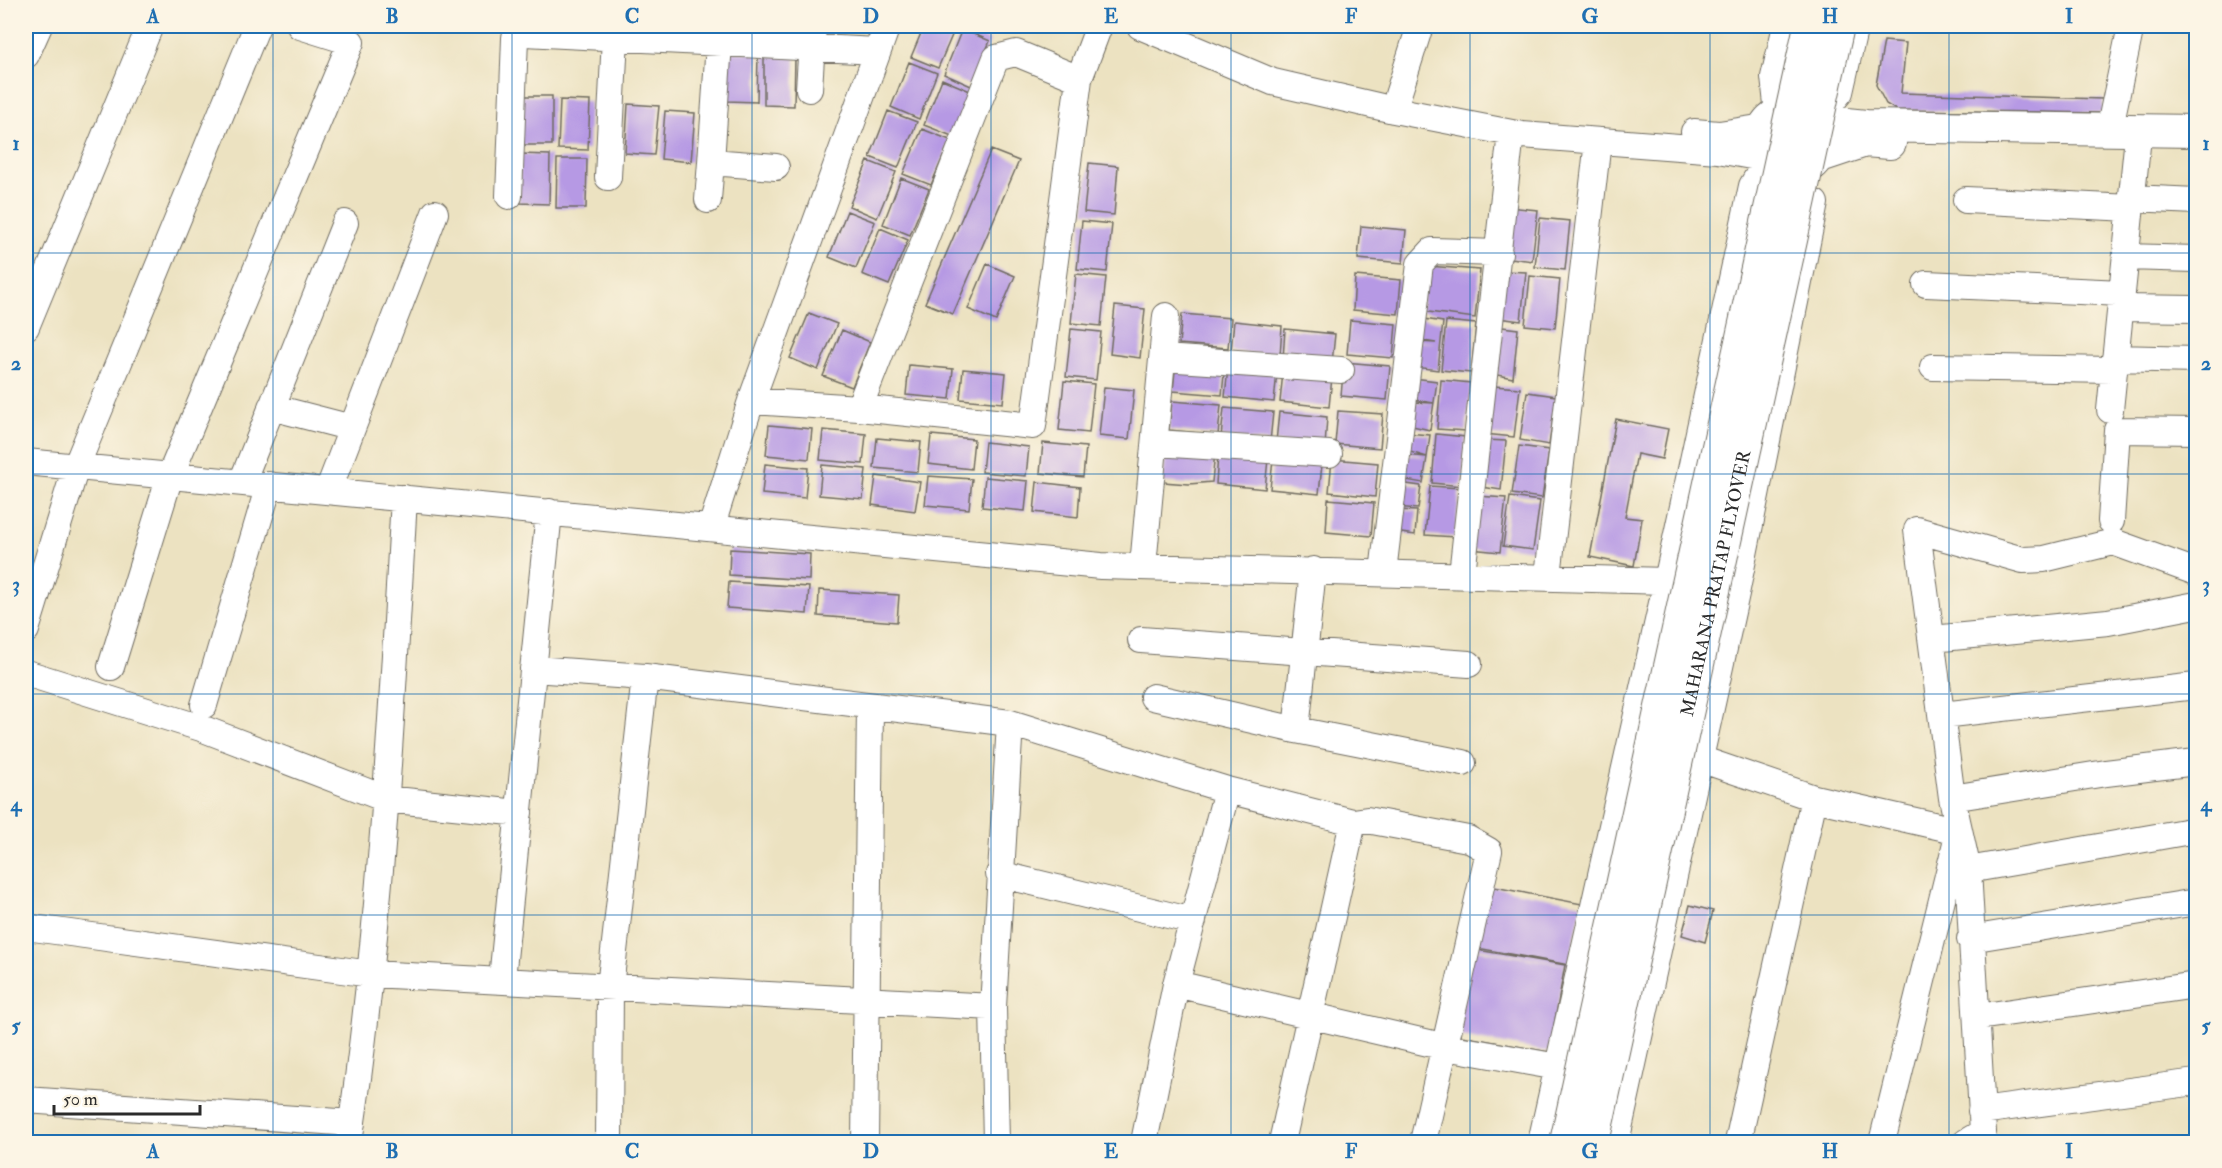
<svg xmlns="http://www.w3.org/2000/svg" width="2222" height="1168" font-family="'IM FELL Double Pica',serif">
<rect width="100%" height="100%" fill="#fcf5e5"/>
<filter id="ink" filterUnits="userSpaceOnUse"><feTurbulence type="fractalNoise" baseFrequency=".0167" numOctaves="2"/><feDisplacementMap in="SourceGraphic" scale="12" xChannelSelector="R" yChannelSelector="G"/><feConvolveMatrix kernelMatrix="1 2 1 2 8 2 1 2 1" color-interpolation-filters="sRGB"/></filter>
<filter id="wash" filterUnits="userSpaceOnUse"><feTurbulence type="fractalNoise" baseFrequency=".008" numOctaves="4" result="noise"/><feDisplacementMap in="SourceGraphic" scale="24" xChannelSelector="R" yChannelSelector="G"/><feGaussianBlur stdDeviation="1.35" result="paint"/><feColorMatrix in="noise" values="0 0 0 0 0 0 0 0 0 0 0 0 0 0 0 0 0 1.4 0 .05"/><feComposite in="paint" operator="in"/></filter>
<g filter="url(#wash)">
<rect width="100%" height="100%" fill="#ece2c1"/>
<g id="blocks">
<path fill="#b699e4" d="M747 26H797L796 32 747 30Z
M924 26H956L938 68 911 57Z
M962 29 990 41 971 86 944 74Z
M1884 41 1906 43 1901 93 2103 99V113L1896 110 1886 104 1876 85Z
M727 52 758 53 757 102 727 101Z
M764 56 795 57 794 106 764 105Z
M909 62 937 73 919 119 891 107Z
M942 79 970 91 952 136 924 125Z
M522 96H552V145H521Z
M560 100 590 101 588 150 558 149Z
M628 104 659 106 654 155 625 153Z
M665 111 695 113 691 162 661 159Z
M888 111 917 122 898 168 870 157Z
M922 129 950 140 931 185 903 174Z
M991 150 1019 161 953 314 925 303Z
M520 154 550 155 549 204 519 203Z
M557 159H587L586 208H556Z
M868 161 896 172 877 218 849 206Z
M1089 163 1118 166 1114 215 1084 212Z
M901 178 929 189 910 235 883 224Z
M1508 207 1538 210 1532 261 1504 257Z
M847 211 875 222 856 268 829 257Z
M1540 218 1570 221 1565 270 1535 267Z
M1082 221 1112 224 1107 272 1077 269Z
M1361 226 1406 230 1403 263 1358 259Z
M880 228 908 240 889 285 862 274Z
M987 264 1015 276 996 321 968 309Z
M1427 266 1480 270 1475 318 1421 311Z
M1503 271 1526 272 1521 321 1498 318Z
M1076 274 1106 277 1101 326 1071 323Z
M1355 276 1401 280 1398 314 1353 310Z
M1530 276 1560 279 1555 328 1525 325Z
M1115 306 1145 309 1140 358 1110 354Z
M809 313 837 324 818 370 790 358Z
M1182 314 1231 318 1228 348 1179 344Z
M1418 318 1443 322 1438 370 1415 367 1418 342 1436 343 1417 340Z
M1350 320 1396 324 1393 358 1347 354Z
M1234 321 1282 326 1280 356 1231 351Z
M1446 321 1476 324 1471 373 1441 370Z
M1502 327 1518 329 1513 378 1497 375Z
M1071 329 1101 332 1096 380 1066 377Z
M1285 329 1335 334 1332 363 1283 359Z
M842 330 870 342 852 387 823 376Z
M1176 361 1225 365 1222 395 1173 391Z
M1344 362 1390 366 1387 400 1341 396Z
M909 365 953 369 950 399 906 395Z
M1228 367 1277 372 1274 402 1225 397Z
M963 369 1006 373 1003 403 960 399Z
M1283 372 1332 377 1329 407 1280 402Z
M1413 378 1437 381 1430 430 1408 425 1411 402 1434 403 1408 399Z
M1441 380 1471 383 1466 431 1437 429Z
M1064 381 1094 384 1089 433 1059 430Z
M1493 386 1520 388 1514 437 1484 434Z
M1104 387 1134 390 1129 439 1099 436Z
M1527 392 1556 396 1549 445 1520 440Z
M1172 401 1221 405 1218 435 1169 430Z
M1224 408 1273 412 1270 442 1221 437Z
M1338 411 1383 414 1380 448 1335 444Z
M1279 412 1327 417 1325 447 1276 442Z
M1616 419 1668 429 1662 459 1637 454 1625 517 1642 519 1634 566 1590 557Z
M769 425 812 429 809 459 766 455Z
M823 430 866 434 863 464 820 460Z
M1406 433 1430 435 1427 457 1407 451Z
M1436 434 1466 437 1462 486 1432 483Z
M931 435 974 439 971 469 928 464Z
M877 438 921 442 918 472 874 468Z
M1486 440 1506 441 1501 490 1482 487Z
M985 442 1029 447 1026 476 982 472Z
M1043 443 1086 447 1083 477 1040 473Z
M1519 446 1549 450 1542 498 1512 494Z
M1166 452H1215L1212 482 1189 484 1163 482Z
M1218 454 1268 459 1265 489 1216 484Z
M1405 455 1427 457 1423 483 1400 479Z
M1273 459 1322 464 1319 494 1270 489Z
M1332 459 1378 463 1375 497 1329 492Z
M765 464 808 468 805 498 762 494Z
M822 465 866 469 863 499 819 495Z
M876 476 920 482 915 511 872 505Z
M928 476 972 479 969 509 925 505Z
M985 477 1028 481 1025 511 982 507Z
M1037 482 1080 487 1078 517 1034 512Z
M1399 483 1421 486 1418 509 1396 507Z
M1430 486 1460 488 1455 537 1425 535Z
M1477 496 1506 498 1500 552 1470 549Z
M1510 497 1540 501 1533 550 1503 546Z
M1328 499 1374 503 1371 536 1326 532Z
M1396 510 1417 511 1415 535 1395 532Z
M730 549 810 554 809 580 729 575Z
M729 582 809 587 807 614 727 608Z
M819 590 899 595 897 622 818 616Z
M1484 885 1582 904 1569 965 1472 947Z
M1690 905 1713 911 1705 942 1682 935Z
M1472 949 1565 965 1549 1052 1456 1035Z"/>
</g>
</g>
<g filter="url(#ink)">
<use href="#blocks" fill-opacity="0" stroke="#6f6b60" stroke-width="1.5"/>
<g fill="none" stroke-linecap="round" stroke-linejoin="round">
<g stroke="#6f6b60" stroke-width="28">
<path id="minor" d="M1140 26 1273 82 1394 110 1522 135 1718 150 1768 159 1752 186 1667 581 1541 1142
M719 43 711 162 776 167
M26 55 39 26
M809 89 813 26
M1398 95 1420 26
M1778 113 1774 77 1786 26
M1817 120 1840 92 1855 26
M2109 131 2131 26
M1694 132 1719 134 1765 127
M608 177 615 37
M509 196 515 38 525 33 877 51
M2132 198 2196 201
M708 200 711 162
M1966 200 2131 208
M2126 257 2196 259
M1926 284 2122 293
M2121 308 2196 309
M26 327 150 26
M1163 358 1341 370
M2115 358 2196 360
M1933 367 2114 370
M751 401 859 408 1033 426 1079 79 1099 26
M271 407 352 428
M859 408 996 58 1016 53 1079 79
M2110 410 2137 146
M1156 443 1329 454
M26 462 1101 566 1667 581
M242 482 345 223
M328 491 435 213
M2111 521 2117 430 2196 431
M711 528 751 401 887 26
M1143 566 1166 316
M1383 572 1420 264 1432 251 1499 253
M1462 574 1511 133
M1548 576 1598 141
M26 630 76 467 257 26
M1932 639 2108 622 2196 605
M1141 640 1469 664
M111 667 170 476 351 42 300 26
M533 669 645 677 610 987 609 1142
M26 673 201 728 386 799 519 813
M645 677 1010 723 993 1007
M1153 697 1296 730 1463 763
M204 705 269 485
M1942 715 2196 686
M1010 723 1227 790 1353 822 1282 1142
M1296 730 1313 570
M1700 759 1814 798 1959 831 1882 1142
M1952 798 2106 773 2196 762
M1353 822 1367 820 1468 839 1489 851 1423 1142
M1968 870 2196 830
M999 874 1193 921
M26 927 371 974 993 1007 996 1142
M1970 939 2196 902
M502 979 549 512
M1176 984 1446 1047 1558 1067
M1978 1017 2196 985
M26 1100 352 1123
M1981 1111 2196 1082
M349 1142C381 929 392 713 404 498
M865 1142 870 706
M1144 1142 1176 984 1227 790
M1616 1142 1737 589 1815 203
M1738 1142 1814 798
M1966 1142 1983 1132 1968 870 1952 798 1917 530 2023 560 2044 559 2113 542 2196 572"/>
</g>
<g stroke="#6f6b60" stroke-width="34">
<path id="major" d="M1761 141a31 31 0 1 1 62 0a31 31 0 1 1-62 0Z
M1816 121 1866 126 2196 131
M1820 156 1865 141 1890 143"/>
</g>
<use href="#minor" stroke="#fff" stroke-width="26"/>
<use href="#major" stroke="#fff" stroke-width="32"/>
<g stroke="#6f6b60" stroke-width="34" stroke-linecap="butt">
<g id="major-bridge">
<path d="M1566 1142 1810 26"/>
<path id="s1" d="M1593 1142 1838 26"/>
</g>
</g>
<use href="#major-bridge" stroke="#fff" stroke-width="32"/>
</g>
</g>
<path fill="none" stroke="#1f6fb2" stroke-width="1.5" stroke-opacity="0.55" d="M273 26V1142M512 26V1142M752 26V1142M991 26V1142M1231 26V1142M1470 26V1142M1710 26V1142M1949 26V1142M26 253H2196M26 474H2196M26 694H2196M26 915H2196"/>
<g text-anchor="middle" stroke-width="6" stroke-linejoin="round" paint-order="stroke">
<g font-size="18" fill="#2b2b2b" stroke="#fcf5e5">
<text dy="6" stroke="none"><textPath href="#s1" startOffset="572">MAHARANA PRATAP FLYOVER</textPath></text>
</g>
</g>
<rect width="2222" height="1168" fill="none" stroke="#fcf5e5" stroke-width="66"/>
<path d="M54 1105v9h146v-9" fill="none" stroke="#2b2b2b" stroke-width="3"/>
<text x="63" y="1105" font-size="18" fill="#2b2b2b" stroke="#fcf5e5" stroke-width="4.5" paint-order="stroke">50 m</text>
<rect x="33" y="33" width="2156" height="1102" fill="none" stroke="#1f6fb2" stroke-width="2"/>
<g font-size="20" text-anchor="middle" font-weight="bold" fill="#1f6fb2">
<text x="153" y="23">A</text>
<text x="392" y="23">B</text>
<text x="632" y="23">C</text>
<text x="871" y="23">D</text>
<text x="1111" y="23">E</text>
<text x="1351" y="23">F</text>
<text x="1590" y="23">G</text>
<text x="1830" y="23">H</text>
<text x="2069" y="23">I</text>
<text x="16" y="150">1</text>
<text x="2206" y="150">1</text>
<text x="16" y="370">2</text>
<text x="2206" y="370">2</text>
<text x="16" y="591">3</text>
<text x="2206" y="591">3</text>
<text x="16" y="811">4</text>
<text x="2206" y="811">4</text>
<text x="16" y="1032">5</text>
<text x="2206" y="1032">5</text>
<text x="153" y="1158">A</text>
<text x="392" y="1158">B</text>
<text x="632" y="1158">C</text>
<text x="871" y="1158">D</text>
<text x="1111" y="1158">E</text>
<text x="1351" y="1158">F</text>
<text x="1590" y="1158">G</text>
<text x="1830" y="1158">H</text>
<text x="2069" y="1158">I</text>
</g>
</svg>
